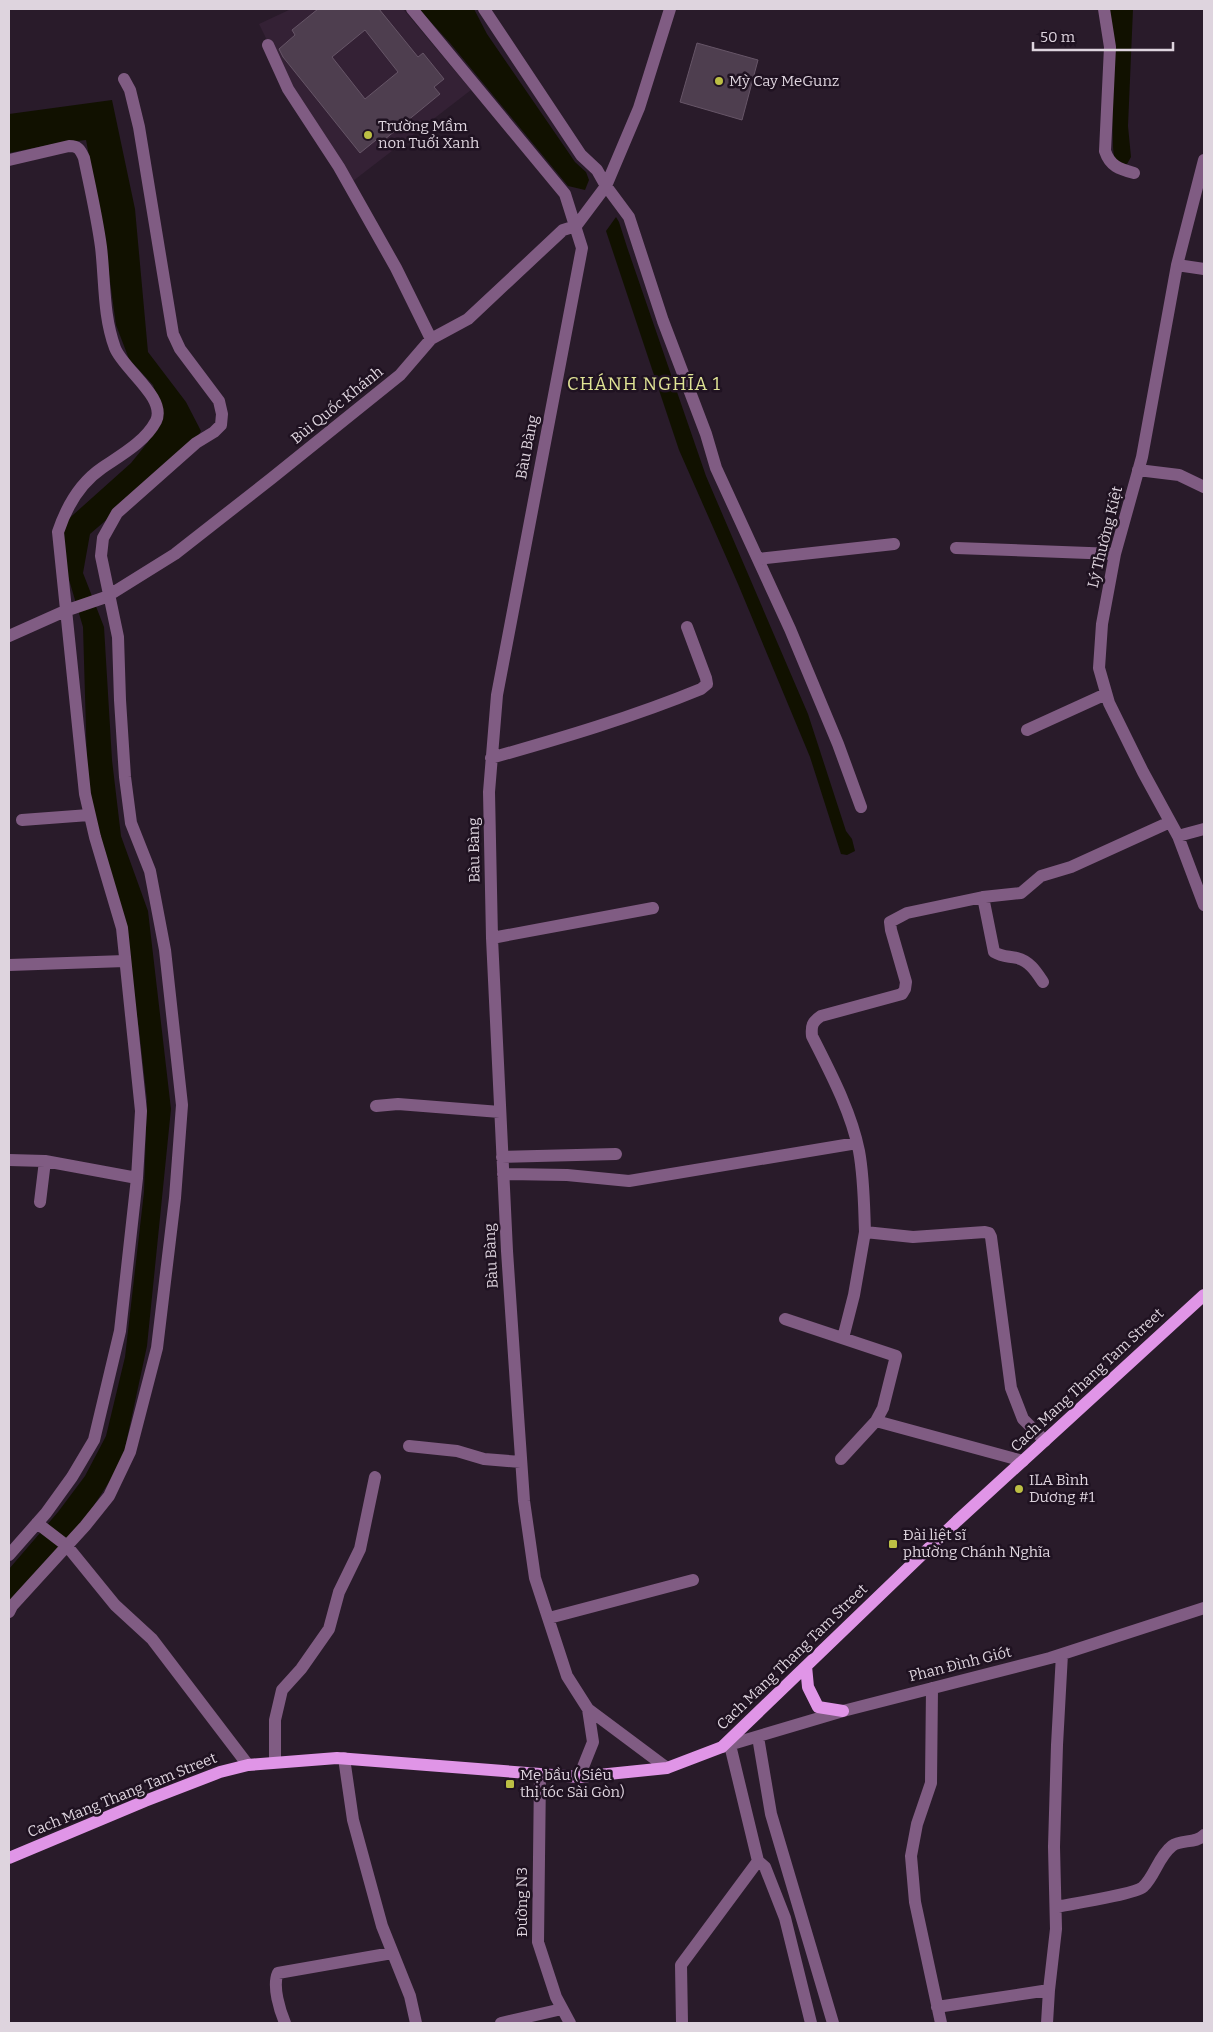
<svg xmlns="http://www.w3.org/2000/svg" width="1213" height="2032" font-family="Bitter,serif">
<rect width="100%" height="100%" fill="#291b2a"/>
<path fill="#342135" d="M291 9H403L471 90 353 181 291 89 259 24Z"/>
<path fill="#110" d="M419 9H474L487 34 575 162 586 172 589 180 585 190 568 186 450 43Z
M1108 9H1133L1128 126 1131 157 1127 164 1120 165 1114 157 1113 147 1112 88Z
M112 100 135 209 148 352 186 402 201 431 192 446 90 534 83 573 104 627 112 760 121 836 148 911 171 1109 147 1346 122 1462 78 1530 9 1606V1569L58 1512 85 1476 106 1436 125 1357 144 1192 147 1100 139 1030 122 912 88 797 83 627 62 556 64 523 131 463 148 442 163 413 153 385 129 359 116 325 102 223 86 140 53 144 9 153V114Z
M616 217 619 222 627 247 706 476 808 714 846 831 852 839 855 851 847 855 841 854 810 757 738 584 679 450 606 231Z"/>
<path fill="#4e3e4f" stroke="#665567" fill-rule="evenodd" d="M318 9H379L418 57 423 53 444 79 434 87 440 94 379 144 376 140 360 153 283 57 279 49 295 35 292 30ZM365 30 398 72 365 99 332 57Z
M697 43 758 60 742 120 680 102Z"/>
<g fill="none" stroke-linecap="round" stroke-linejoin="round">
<path stroke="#805c83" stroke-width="12" d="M412 9 565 194 582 248 497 695 489 792 492 938 507 1251 518 1415 524 1501 535 1578 567 1676 588 1709 667 1768
M484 9 581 155 597 170 606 186 629 217 663 321 706 434 716 468 790 629 838 744 861 807
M1104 9 1110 47 1105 151C1110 166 1119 169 1134 173
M268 45 288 89 339 167 396 268 431 339
M9 160 69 146C78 146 80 149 84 158 90 187 97 217 101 247 105 281 103 316 115 348 123 369 167 398 156 421 145 442 121 455 102 468 80 483 66 508 58 532L85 794 95 837 122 928 141 1111 137 1178 120 1331 94 1440 72 1477 46 1513 9 1555
M1204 160 1177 265 1142 457 1115 554 1102 624 1099 668 1109 703 1143 772 1178 836 1204 905
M576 226 606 186 639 108 670 9
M1177 265 1204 269
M1138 470 1179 475 1204 487
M956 548 1115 554
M758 559 894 544
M9 636 65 611 106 597 175 554 272 478 400 375 431 339 468 319 563 230 576 226
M1027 730 1106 694
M491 758C562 738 633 717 701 689L707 684 706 678 687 627
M22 820 89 815
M1178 836 1204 829
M983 897 994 952C1002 957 1009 956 1017 958 1030 961 1037 973 1043 982
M492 938 653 908
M9 965 125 961
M376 1106 398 1104 500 1112
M502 1157 616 1154
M9 1160 45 1161 40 1202
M45 1161 137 1178
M503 1174 567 1175 629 1181 857 1143
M785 1319 896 1356 883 1408 876 1421 841 1459
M843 1338 854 1295 865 1232
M876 1421 1023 1461
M1045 1441 1023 1419 1011 1388 991 1237 989 1233 985 1232 913 1237 865 1232C864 1205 864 1178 859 1151 851 1111 830 1072 812 1036 811 1026 812 1022 821 1016L902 994 905 989 906 982 891 930 890 922 907 913 983 897 1021 893 1041 876 1071 867 1170 822
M409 1446 457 1451 484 1459 521 1462
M37 1523 67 1546 115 1605 152 1639 248 1765
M9 1612 12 1606 85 1526 109 1496 130 1452 157 1348 175 1198 182 1105 165 950 150 871 131 823 125 777 120 700 118 637 101 556 103 538 117 513 196 443 214 432 221 425 222 414 219 401 180 349 173 334 139 127 130 90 124 79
M549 1618 693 1580
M932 1688 931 1783 917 1824 911 1856 915 1902 941 2023
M758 1737 771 1814 833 2023
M730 1745 758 1861 765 1867 785 1918 811 2023
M722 1747 843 1711 1050 1658 1204 1608
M344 1758 353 1820 382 1926 410 1996 416 2023
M275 1762V1720L282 1690 301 1669 329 1629 339 1592 360 1549 375 1477
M540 1775 538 1942 556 1997 570 2023
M579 1777 593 1742 588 1709
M1056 1907C1071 1904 1135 1894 1143 1887 1155 1876 1158 1857 1172 1846 1181 1839 1196 1844 1204 1835
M937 2007 1049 1990
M285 2023C280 2011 272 1986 278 1973L392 1953
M501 2023 562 2009
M682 2023 681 1965 758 1861
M1047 2023 1049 1990 1056 1929 1054 1847 1057 1745 1062 1654"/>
<path stroke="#e095e7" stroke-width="12" d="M806 1666 808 1687 818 1707 843 1711
M9 1858 145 1801 220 1772 248 1765 337 1758 579 1777 667 1768 722 1747 957 1521 1204 1295"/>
</g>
<g fill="#bcbf44" stroke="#1f1221" stroke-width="2">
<circle cx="719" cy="81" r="5"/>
<circle cx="368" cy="135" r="5"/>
<circle cx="1019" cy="1489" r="5"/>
<rect x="888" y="1539" width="10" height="10" rx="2.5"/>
<rect x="505" y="1779" width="10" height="10" rx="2.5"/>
</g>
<g text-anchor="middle" stroke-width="5" stroke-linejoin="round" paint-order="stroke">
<g font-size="15" fill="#ded4de" stroke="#1f1221" text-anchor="start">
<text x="729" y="86">Mỳ Cay MeGunz</text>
<text x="378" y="131">Trường Mầm<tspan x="378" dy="17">non Tuổi Xanh</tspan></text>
<text x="1029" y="1485">ILA Bình<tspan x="1029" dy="17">Dương #1</tspan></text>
<text x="903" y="1540">Đài liệt sĩ<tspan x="903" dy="17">phường Chánh Nghĩa</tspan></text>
<text x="520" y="1780">Mẹ bầu ( Siêu<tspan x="520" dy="17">thị tóc Sài Gòn)</tspan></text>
</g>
<g font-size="15" fill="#ded4de" stroke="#1f1221">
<text transform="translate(337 405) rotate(-39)" y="5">Bùi Quốc Khánh</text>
<text transform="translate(527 447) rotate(-79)" y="5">Bàu Bàng</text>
<text transform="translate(1105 537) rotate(-76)" y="5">Lý Thường Kiệt</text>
<text transform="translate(474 850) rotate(-91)" y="5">Bàu Bàng</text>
<text transform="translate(491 1256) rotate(-93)" y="5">Bàu Bàng</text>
<text transform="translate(1087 1380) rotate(-43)" y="5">Cach Mang Thang Tam Street</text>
<text transform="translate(792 1657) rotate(-44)" y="5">Cach Mang Thang Tam Street</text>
<text transform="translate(960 1664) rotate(-14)" y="5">Phan Đình Giót</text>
<text transform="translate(122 1795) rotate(-22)" y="5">Cach Mang Thang Tam Street</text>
<text transform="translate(522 1902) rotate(-90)" y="5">Đường N3</text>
</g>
<g font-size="18" letter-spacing="1" fill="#e1e596" stroke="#1f1221">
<text x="644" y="390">CHÁNH NGHĨA 1</text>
</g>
</g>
<rect width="1213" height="2032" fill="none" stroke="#ded4de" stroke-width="20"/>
<path d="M1033 42v8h140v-8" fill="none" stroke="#ded4de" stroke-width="2.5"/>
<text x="1040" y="42" font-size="15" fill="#ded4de" stroke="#1f1221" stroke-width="4" paint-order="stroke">50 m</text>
</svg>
